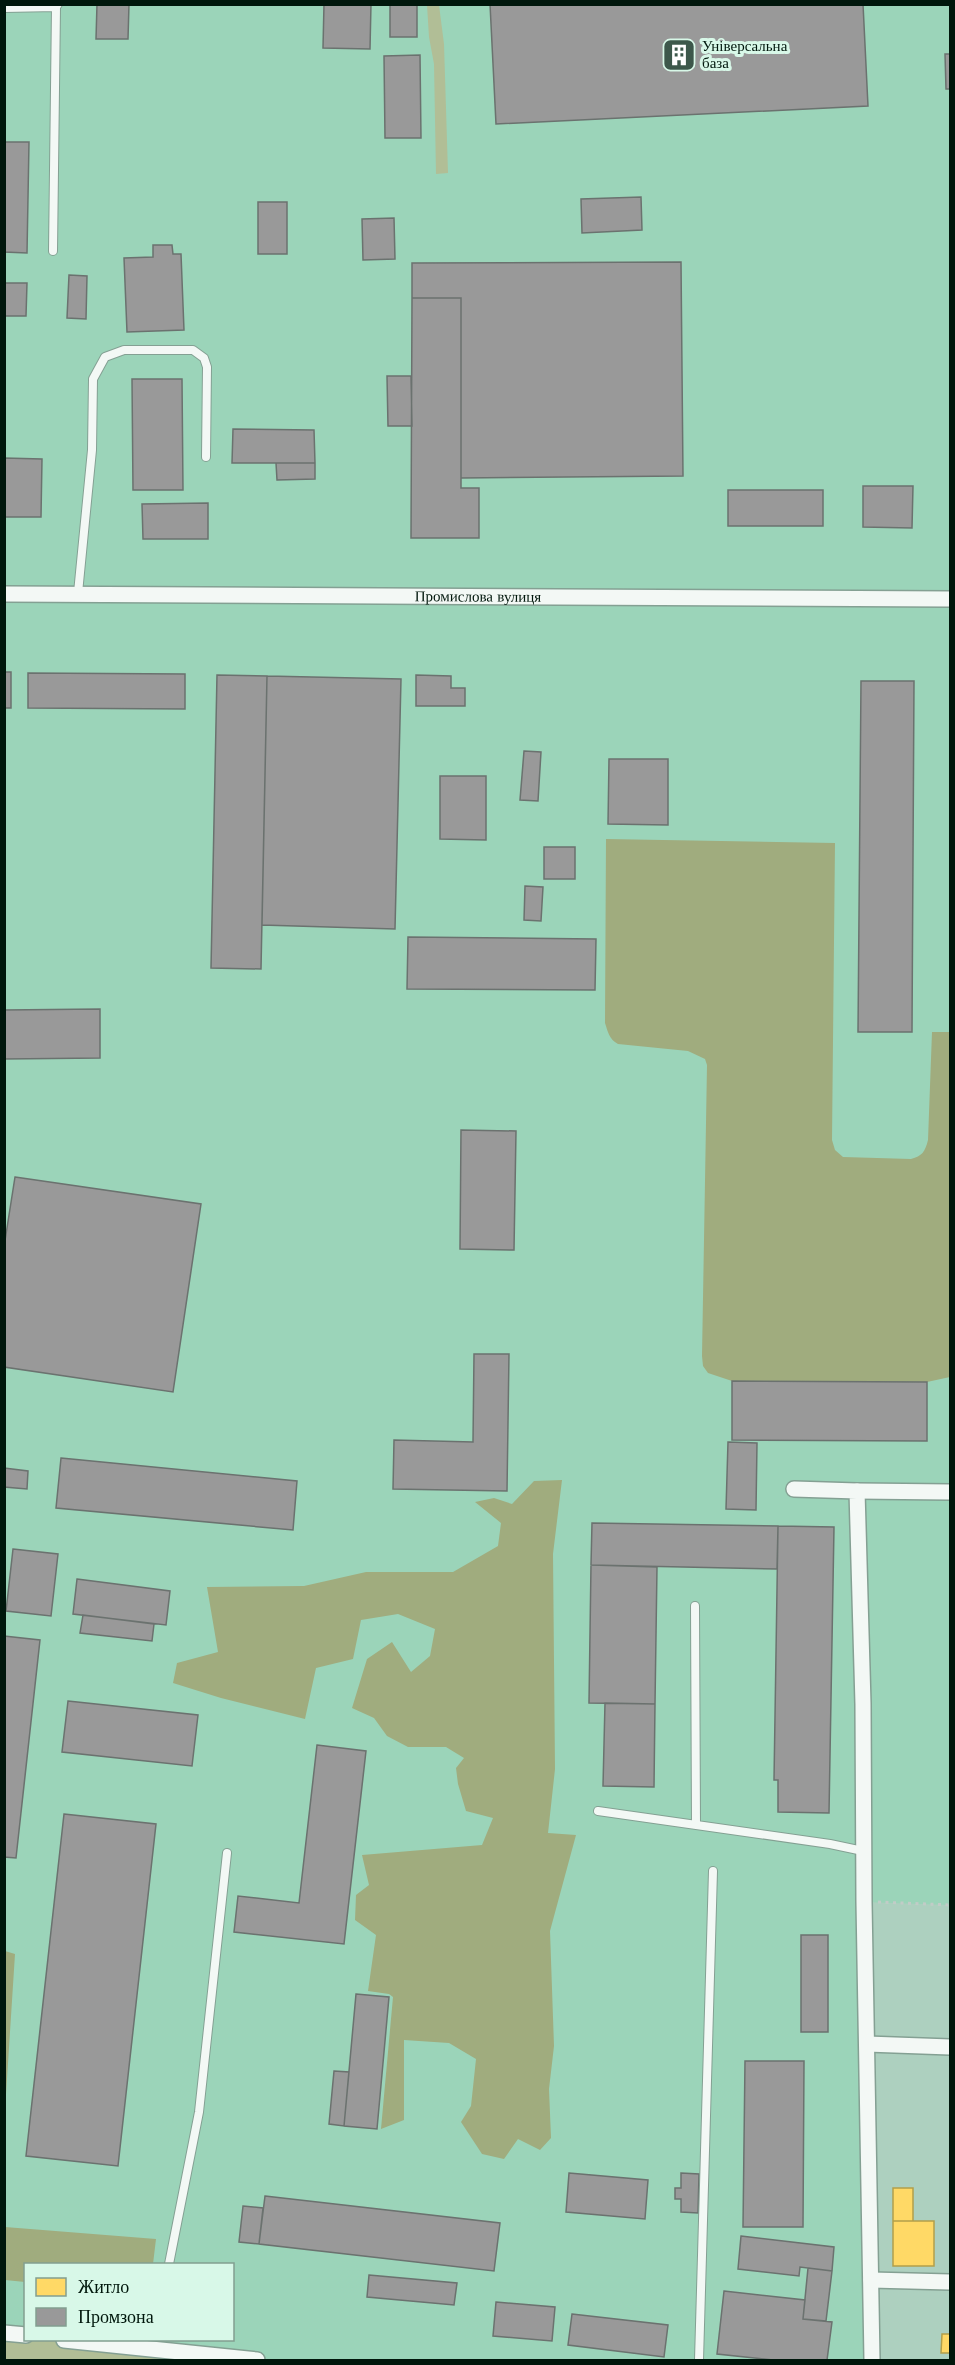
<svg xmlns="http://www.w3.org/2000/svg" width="955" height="2365" font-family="'Libre Baskerville',serif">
<rect width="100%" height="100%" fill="#add0bf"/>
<path fill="#9bd4b9" d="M5 5H950V1905L864 1902 872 2360H257L64 2340H232V2264H26L25 2335 5 2333Z"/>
<path fill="#b1be96" d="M427 5H439L444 44 448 173 436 174 434 64 429 37Z
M5 2333 26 2340H64L249 2360H5Z"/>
<path fill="#a0ac7e" d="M606 839 835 843 832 1140 835 1150 843 1157 911 1159C922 1156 925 1152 928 1140L932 1032H950V1377L927 1382 732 1381 708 1373 703 1366 702 1356 707 1065 705 1059 688 1051 618 1044C609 1039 608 1032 605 1023Z
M562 1480 553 1554 555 1769 548 1833 576 1835 550 1931 554 2046 549 2089 551 2138 540 2150 518 2139 504 2159 482 2154 461 2122 471 2106 476 2059 449 2043 404 2040V2120L381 2129 393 1997 389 1994 368 1991 376 1935 355 1920 356 1895 369 1885 362 1855 482 1845 493 1818 466 1811 458 1784 456 1768 464 1758 446 1747H408L387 1736 374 1718 352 1708 367 1659 392 1642 411 1672 430 1656 435 1629 398 1614 361 1620 353 1659 316 1668 305 1719 221 1698 173 1683 177 1663 218 1652 207 1587 304 1586 366 1572H453L498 1546 501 1523 475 1502 494 1498 512 1504 534 1481Z
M5 1951 15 1954 5 2110 4 1951Z
M5 2227 156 2239 153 2264H26L25 2282 5 2280Z"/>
<path fill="#ffd966" stroke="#b29f4b" stroke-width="1.5" d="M893 2188H913V2221H893Z
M893 2221H934V2266H893Z
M942 2334H950V2353H941Z"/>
<path fill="#999" stroke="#6b726f" stroke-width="1.5" d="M97 4H129L128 39H96Z
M324 4H371L370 49 323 48Z
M390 4H417V37H390Z
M490 4H863L868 106 496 124Z
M945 54H950V89H946Z
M420 55 421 138H385L384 56Z
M4 142H29L27 253 4 252Z
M641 197 642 230 582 233 581 199Z
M258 202H287V254H258Z
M394 218 395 259 363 260 362 219Z
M153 245H172L173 254H181L184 330 127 332 124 258 153 257Z
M681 262 683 476 461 478V298H412V263Z
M69 275 87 276 86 319 67 318Z
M4 283H27L26 316H4Z
M412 298H461V488H479V538H411Z
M387 376H411L412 426H388Z
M132 379H182L183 490H133Z
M233 429 314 430 315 463H232Z
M4 458 42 459 41 517H4Z
M276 463H315V479L277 480Z
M863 486H913L912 528 863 527Z
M728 490H823V526H728Z
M208 503V539H143L142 504Z
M4 672H11V708H4Z
M28 673 185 674V709L28 708Z
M217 675 267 676 261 969 211 968Z
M416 675 451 676V688H465V706H416Z
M267 676 401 679 395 929 262 925Z
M861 681H914L912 1032H858Z
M524 751 541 752 538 801 520 800Z
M609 759H668V825L608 824Z
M440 776H486V840L440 839Z
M544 847H575V879H544Z
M525 886 543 887 541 921 524 920Z
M408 937 596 939 595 990 407 989Z
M100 1009V1058L4 1059V1010Z
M461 1130 516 1131 514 1250 460 1249Z
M15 1177 201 1204 173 1392 4 1367V1247Z
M474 1354H509L507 1491 393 1489 394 1440 473 1442Z
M732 1381 927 1382V1441L732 1440Z
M728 1442 757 1443 756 1510 726 1509Z
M61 1458 297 1481 293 1530 56 1508Z
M4 1468 28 1471 27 1489 4 1487Z
M592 1523 778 1526 777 1569 591 1565Z
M778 1526 834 1527 829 1813 778 1812V1780H774Z
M13 1549 58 1554 51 1616 6 1611Z
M591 1565 657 1567 655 1704 589 1703Z
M77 1579 170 1591 166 1625 73 1614Z
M83 1615 154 1624 152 1641 80 1633Z
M4 1636 40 1640 16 1858 4 1857Z
M68 1701 198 1715 192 1766 62 1752Z
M605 1703 655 1704 654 1787 603 1786Z
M317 1745 366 1751 344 1944 234 1932 238 1896 299 1903Z
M64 1814 156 1824 118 2166 26 2156Z
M801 1935H828V2032H801Z
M356 1994 389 1997 377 2129 344 2126Z
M745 2061H804L803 2227H743Z
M334 2071 349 2072 344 2126 329 2124Z
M569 2173 648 2180 645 2219 566 2212Z
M681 2173 699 2174 698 2213 681 2212V2199H675V2188H681Z
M265 2196 500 2223 494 2271 259 2244Z
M243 2206 263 2208 259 2244 239 2242Z
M741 2236 834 2247 832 2271 800 2267 799 2276 738 2269Z
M808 2268 832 2271 826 2321 803 2319Z
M369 2275 457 2283 454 2305 367 2297Z
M724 2291 805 2300 803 2319 832 2322 827 2360H773L717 2354Z
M496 2302 555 2307 552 2341 493 2336Z
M572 2314 668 2325 664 2357 568 2345Z"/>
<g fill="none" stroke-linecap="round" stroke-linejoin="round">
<g stroke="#84a093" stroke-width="10">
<path id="lane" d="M4 8 56 7
M53 251 56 7 58 4
M78 593 92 450 93 379 105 357 124 350H193L204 358 207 367 206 457
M695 1606 696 1825
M598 1811 830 1844 863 1851
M169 2264 199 2112 227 1853
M699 2360 713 1871"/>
</g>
<g stroke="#84a093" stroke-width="18">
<g id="street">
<path id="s1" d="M4 594 950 599"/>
<path d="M794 1489 857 1491 863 1704 864 1902 872 2360"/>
<path d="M857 1491 950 1492"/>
<path d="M867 2044 950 2047"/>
<path d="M871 2280 950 2282"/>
<path d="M4 2333 26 2335"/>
<path d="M64 2340 257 2360"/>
</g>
</g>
<path stroke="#c1ccc7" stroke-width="3" stroke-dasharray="3 4.5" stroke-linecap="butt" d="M878 1902 950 1905"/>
<use href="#lane" stroke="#f3f8f5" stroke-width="8"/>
<use href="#street" stroke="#f3f8f5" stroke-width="15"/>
</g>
<defs>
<g id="building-square" transform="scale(1.725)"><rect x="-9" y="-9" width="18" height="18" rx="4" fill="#3d584b" stroke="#d8f8e8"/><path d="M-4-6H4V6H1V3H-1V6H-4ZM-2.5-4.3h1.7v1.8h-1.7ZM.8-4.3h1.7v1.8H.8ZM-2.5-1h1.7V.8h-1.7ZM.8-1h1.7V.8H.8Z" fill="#fff"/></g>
</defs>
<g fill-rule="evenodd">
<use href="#building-square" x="679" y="55"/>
</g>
<g text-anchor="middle" stroke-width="6" stroke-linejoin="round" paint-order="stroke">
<g font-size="15" fill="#00170c" stroke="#d8f8e8" text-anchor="start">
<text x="702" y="51">Універсальна<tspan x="702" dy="17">база</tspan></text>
</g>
<g font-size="15" fill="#00170c" stroke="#d8f8e8">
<text dy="5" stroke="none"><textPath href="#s1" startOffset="474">Промислова вулиця</textPath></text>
</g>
</g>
<rect width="955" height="2365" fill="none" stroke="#00170c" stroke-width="12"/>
<rect x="24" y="2263" width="210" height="78" fill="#d8f8e8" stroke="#829e90" stroke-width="1.5"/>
<rect x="36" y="2278" width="30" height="18" fill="#ffd966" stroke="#829e90" stroke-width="1.5"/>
<text x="78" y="2293" font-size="18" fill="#00170c">Житло</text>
<rect x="36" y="2308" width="30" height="18" fill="#999999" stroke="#829e90" stroke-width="1.5"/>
<text x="78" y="2323" font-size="18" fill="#00170c">Промзона</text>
</svg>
